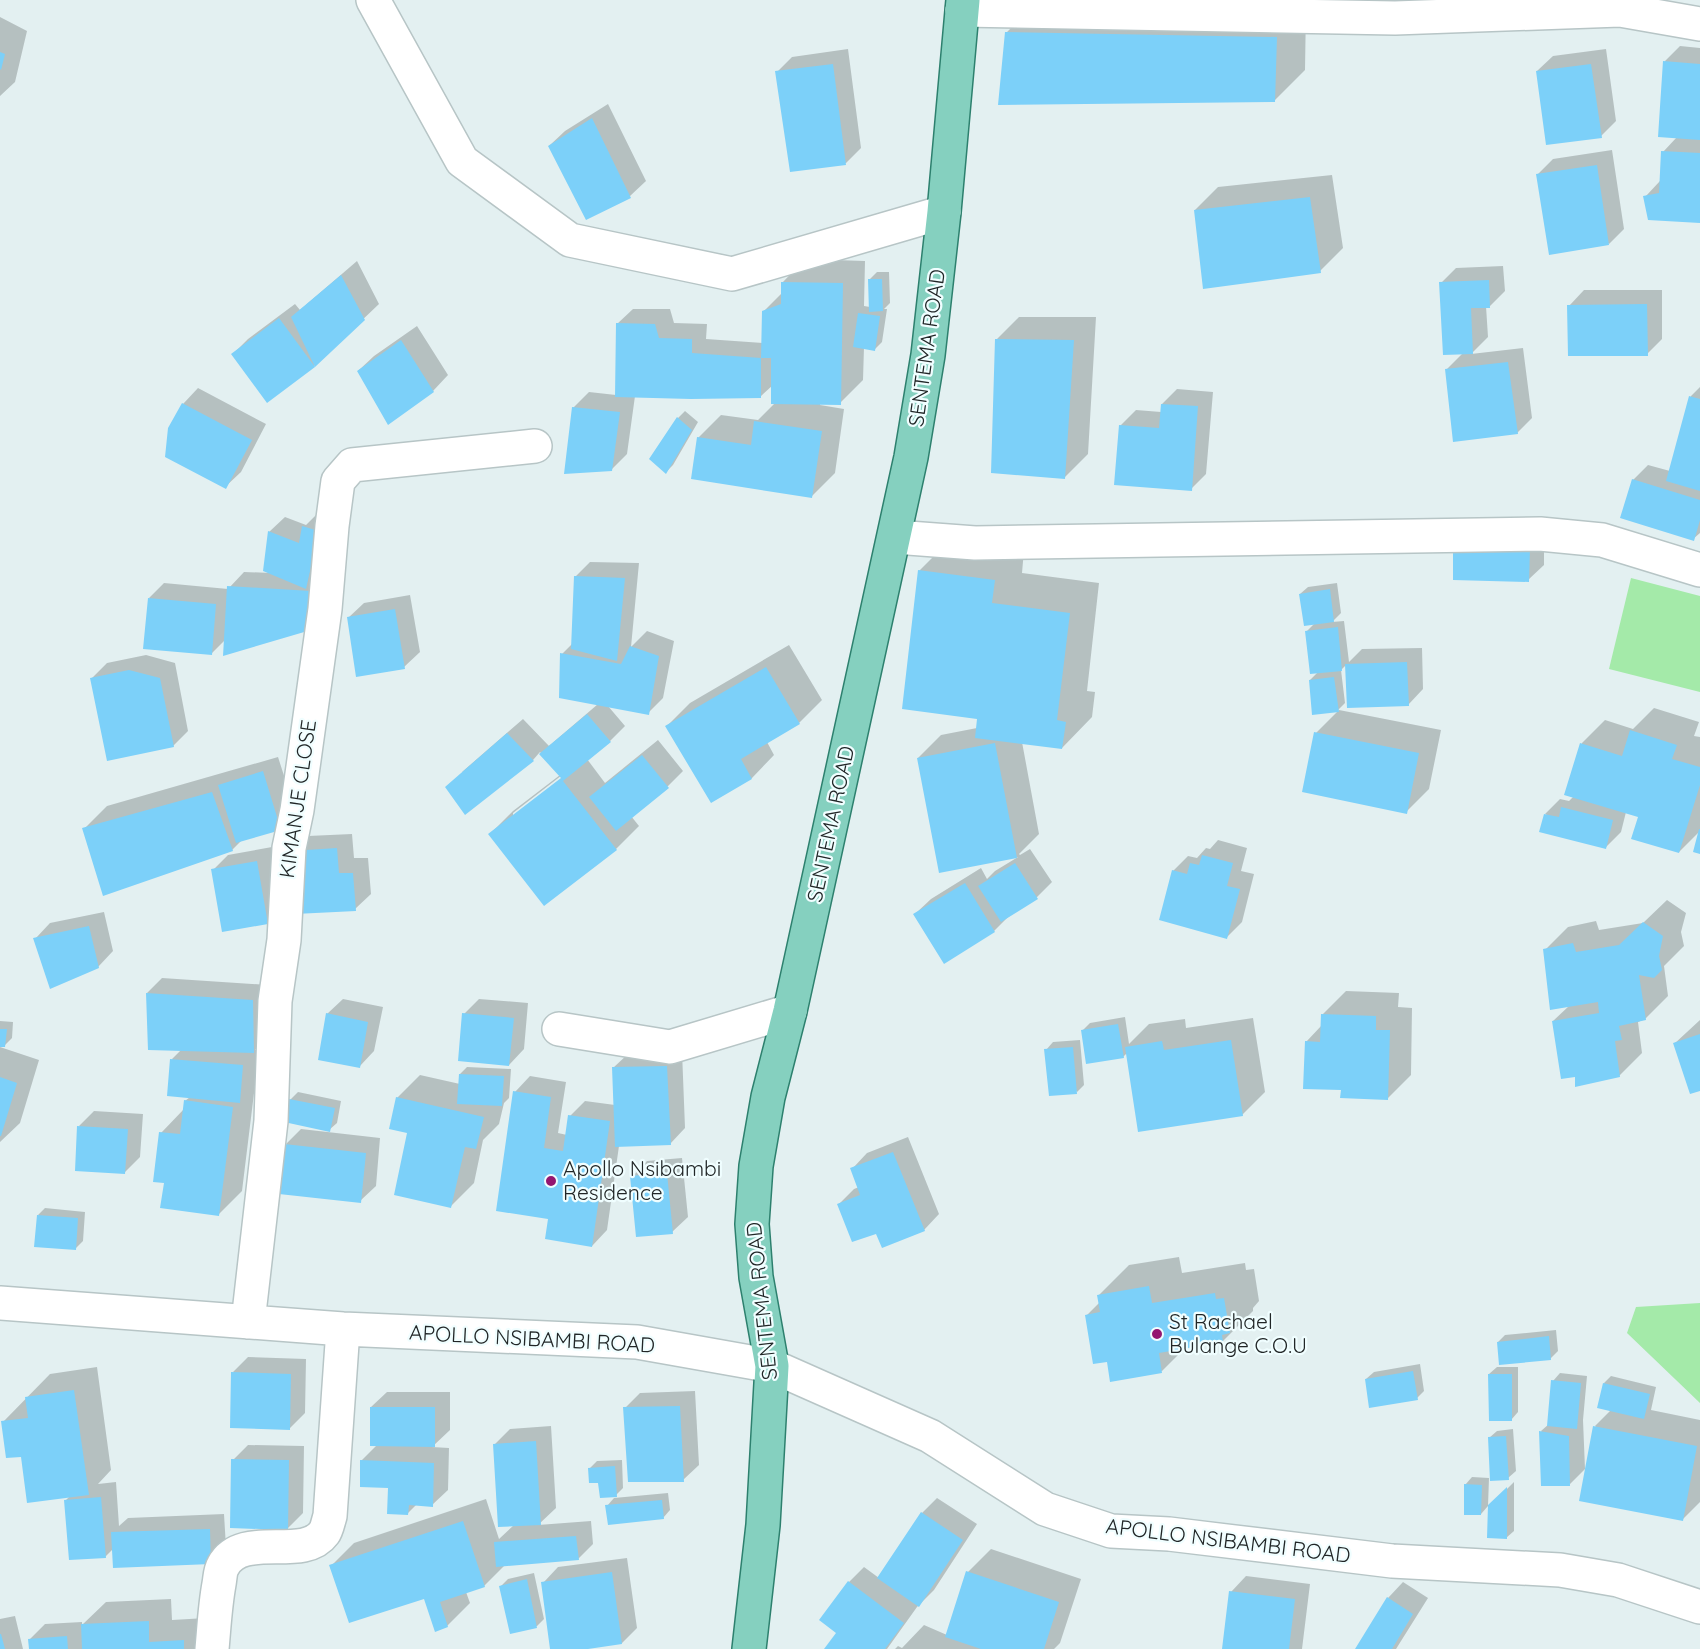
<svg xmlns="http://www.w3.org/2000/svg" width="1700" height="1649" font-family="Quicksand,sans-serif">
<rect width="100%" height="100%" fill="#e3f0f1"/>
<path fill="#a4eaa9" d="M1631 578 1700 596V692L1609 669Z
M1700 1303V1403L1627 1333 1636 1307Z"/>
<path fill="#0003" fill-rule="evenodd" d="M1037 2 1306 7 1305 70 1275 100 1006 33Z
M0 17 27 31 15 82 0 96Z
M1680 46 1700 48V222L1645 197 1660 181 1663 152 1677 137 1665 61Z
M848 49 861 148 846 163 791 171 777 72 792 57Z
M1606 49 1616 121 1601 136 1537 71 1553 56Z
M608 104 646 181 630 196 586 218 549 146 565 131Z
M1612 150 1624 229 1609 244 1538 174 1553 159Z
M1332 175 1343 248 1320 271 1195 210 1218 187Z
M805 259 865 261 864 306 870 307 869 280 877 272H889L890 303 884 309H887L882 342 875 349 864 347 863 380 840 403H820V405L844 409 835 473 812 496 698 438 721 415 758 420 776 402 773 385 761 396H635L627 454 612 469 573 408 589 392 616 395 617 324 633 309H670L674 323 707 324 706 339 763 343 764 311 782 293V283Z
M357 261 379 304 314 366 267 401 233 354 248 339 295 304 300 310Z
M1503 266 1505 291 1490 306H1486L1488 337 1471 354 1523 348 1532 418 1517 433 1446 370 1464 352 1441 283 1456 268Z
M1584 290H1662V339L1647 354 1569 306Z
M1019 317H1096L1088 454 1065 477 996 340Z
M417 326 448 375 433 391 358 371 374 356Z
M1700 387V533L1693 539 1633 480 1648 465 1670 471 1691 396Z
M198 388 266 424 241 472 225 487 183 404Z
M1177 389 1213 392 1206 474 1191 489 1120 426 1136 410 1161 412 1162 404Z
M685 411 698 422 673 465 666 472 678 418Z
M319 512 326 613 226 639 212 653 149 598 164 583 228 589 244 572 271 573 269 532 285 517 306 525Z
M1544 533V565L1528 580 1454 578Z
M949 541 1024 550 1022 573 1099 583 1087 691 1095 692 1092 717 1062 748 1022 742 1039 834 1019 854 1020 855 1030 849 1052 882 1037 897 1009 916 994 931 915 914 931 899 981 868 987 879 995 871 1018 857 940 871 918 758 941 735 977 728 979 717 919 571Z
M590 562 639 563 631 647 647 631 674 641 663 698 648 713 608 706 625 726 610 741 587 759 605 783 658 740 683 771 668 786 631 816 639 826 616 849 490 834 513 811 560 775 540 752 533 760 462 772 523 719 549 746 598 704 562 654 573 643 575 577ZM566 772 568 775 513 816V813Z
M1337 583 1341 613 1332 622 1344 621 1349 662 1362 649 1422 648 1423 689 1408 705 1347 664 1341 670 1345 703 1338 710 1310 680 1319 671 1307 631 1315 623 1300 594 1308 587Z
M410 595 420 652 404 667 348 618 364 603Z
M789 645 822 700 799 723 767 742 774 755 752 778 711 801 667 726 690 703Z
M146 655 175 663 188 731 173 746 92 678 107 663Z
M1654 708 1699 722 1694 736 1700 737V831L1679 852 1640 816 1626 812 1621 832 1606 847 1545 814 1560 799 1569 801 1574 796 1566 794 1582 743 1605 720 1633 729Z
M1339 710 1441 730 1429 789 1406 812 1316 733Z
M278 757 296 813 242 840 232 850 84 829 107 806Z
M352 834 354 858H368L371 894 355 909 292 851 308 836Z
M1218 840 1247 848 1241 871 1254 874 1242 922 1227 937 1173 871 1188 856 1197 858 1206 848 1210 849Z
M272 847 283 907 267 923 213 870 228 855Z
M1667 900 1686 913 1681 932 1684 946 1664 966 1668 996 1645 1019 1638 1022 1642 1053 1619 1076 1577 1075 1553 1021 1570 1005 1545 950 1568 927 1596 921 1599 930 1643 923Z
M104 912 113 951 98 967 35 939 50 923Z
M162 978 268 985V1036L255 1050H258L255 1085 242 1191 219 1214 166 1182 161 1133 184 1109 185 1101 190 1097 172 1059 182 1049 147 993Z
M1346 991 1399 993 1398 1007 1412 1008 1411 1075 1388 1098 1342 1088 1306 1042 1322 1025 1323 1014Z
M343 999 383 1007 374 1051 359 1067 327 1014Z
M479 999 528 1003 524 1049 509 1065 464 1014Z
M1125 1017 1129 1044 1149 1024 1185 1019 1186 1028 1253 1018 1265 1092 1242 1115 1127 1053 1123 1057 1082 1031 1090 1023Z
M1700 1020V1089L1674 1044Z
M0 1021 13 1022 12 1038 5 1045H0Z
M1080 1040 1084 1085 1077 1092 1046 1050 1053 1042Z
M0 1047 39 1060 20 1123 0 1142Z
M682 1051 685 1128 670 1144 619 1146 607 1230 592 1246 549 1218 515 1092 530 1076 566 1082 558 1133 567 1135 570 1116 585 1101 615 1105 613 1068 629 1053Z
M467 1067 511 1069 509 1098 504 1103 499 1124 483 1140 474 1183 451 1206 409 1132 397 1098 420 1075 460 1084V1074Z
M298 1092 341 1101 337 1123 329 1130 290 1100Z
M94 1111 143 1114 140 1157 125 1172 79 1126Z
M301 1129 380 1138 376 1186 360 1201 286 1144Z
M908 1137 939 1214 924 1230 877 1232 839 1204 854 1189 859 1187 852 1169 867 1153Z
M682 1158 688 1217 672 1232 632 1177 647 1161Z
M45 1208 85 1212 83 1241 75 1249 38 1215Z
M1179 1257 1182 1273 1245 1263 1246 1270 1254 1269 1259 1301 1253 1308V1311L1223 1341 1186 1347 1162 1371 1108 1361 1086 1316 1100 1302 1099 1295 1129 1265Z
M1556 1330 1558 1351 1550 1359 1498 1342 1505 1335Z
M248 1357 306 1359 305 1413 290 1428 233 1372Z
M1420 1364 1424 1391 1417 1398 1366 1379 1374 1372Z
M97 1367 111 1470 98 1484 116 1482 119 1526 128 1518 224 1514 226 1547 210 1562 113 1549 105 1557 65 1501 70 1496 22 1455 3 1422 50 1374Z
M1497 1367H1518V1412L1511 1420 1489 1374Z
M1560 1373 1587 1376 1583 1420 1585 1469 1570 1484 1541 1431 1549 1424 1553 1381Z
M1611 1376 1656 1387 1651 1410 1700 1420V1502L1682 1520 1595 1426 1611 1410 1604 1383Z
M695 1391 699 1465 683 1480 625 1408 640 1393Z
M387 1392H450V1430L432 1447 449 1448 448 1490 432 1505 417 1504 408 1513 389 1487 361 1461 377 1445 371 1407Z
M551 1426 556 1508 538 1525 591 1521 593 1544 578 1559 505 1565 484 1586 466 1592 470 1603 447 1626 425 1597 331 1566 354 1543 486 1499 499 1539 514 1525 495 1444 510 1429Z
M1513 1429 1516 1471 1508 1478 1489 1438 1497 1431Z
M248 1445 304 1446 303 1513 288 1528 233 1460Z
M622 1460 623 1488 616 1495 600 1481 590 1468 597 1461Z
M1472 1477 1489 1478 1488 1506 1481 1514 1465 1485Z
M1514 1482V1531L1506 1538 1490 1506Z
M668 1493 670 1510 663 1518 607 1506 614 1498Z
M937 1498 977 1524 934 1590 917 1607 887 1649H826L838 1633 849 1582 864 1567 879 1578 922 1513Z
M991 1549 1081 1579 1060 1643 1054 1649H895L898 1646 902 1648 924 1625 947 1635 968 1572Z
M627 1558 637 1628 622 1643 576 1649H552L543 1583 558 1567Z
M534 1573 544 1619 537 1626 511 1632 501 1586 508 1579Z
M1246 1576 1310 1584 1302 1649H1224L1231 1592Z
M1403 1582 1428 1598 1396 1649H1356L1388 1598Z
M171 1599 172 1620 206 1618 208 1649H31L30 1639 45 1624 82 1622V1625L106 1602Z
M15 1616 23 1649H0V1619Z"/>
<path fill="#7cd0f9" d="M1005 32 1277 37 1275 102 998 105Z
M0 52 5 54 1 70 0 69Z
M1663 61 1700 64V140L1658 137Z
M833 64 846 165 790 172 775 71Z
M1591 64 1602 138 1546 145 1536 71Z
M592 118 631 198 586 220 548 146Z
M1661 151 1700 153V223L1648 220 1643 196 1659 193Z
M1597 165 1609 245 1549 255 1536 174Z
M1310 197 1321 273 1203 289 1194 210Z
M341 275 365 320 315 367 267 403 231 354 279 318 315 367 291 317Z
M868 279H882L883 311 869 312Z
M1489 280 1490 308H1471L1473 354 1443 355 1439 282Z
M781 282 843 283 841 405 771 404V358H761L762 311 781 304Z
M1647 304 1648 356H1568L1567 305Z
M858 313 880 316 875 351 853 347Z
M616 323 655 324 659 338 692 339V353L761 358V398L691 399 615 397Z
M995 339 1074 340 1065 479 991 473Z
M401 340 434 392 388 425 357 371Z
M1508 362 1518 434 1453 442 1445 369Z
M1689 396 1700 399V491L1666 481Z
M182 403 252 440 226 489 165 457 168 428Z
M1161 404 1198 406 1192 491 1114 485 1119 425 1159 428Z
M572 407 620 412 612 471 564 474Z
M677 417 692 430 666 474 649 459Z
M754 421 822 431 812 498 691 479 697 437 751 445Z
M1632 479 1700 500V520L1694 541 1620 518Z
M302 526 319 531 306 589 263 571 268 531 299 543Z
M1453 546 1530 548 1529 582 1453 580Z
M918 570 995 580 992 603 1070 613 1057 720 1066 722 1062 749 975 738 977 719 902 709Z
M574 576 625 578 617 661 571 649Z
M227 586 311 591V630L223 656Z
M1330 589 1334 622 1304 626 1299 594Z
M148 598 216 604 212 655 143 649Z
M395 609 405 669 356 677 347 617Z
M1338 627 1342 671 1310 674 1305 631Z
M630 646 659 656 649 715 559 698 560 653 621 664Z
M1407 662 1409 706 1347 708 1345 664Z
M766 667 800 724 741 759 752 779 711 803 665 726Z
M129 670 160 678 174 747 107 761 90 678Z
M1334 677 1339 712 1312 715 1309 680Z
M587 714 611 742 563 781 617 850 544 906 488 834 561 778 539 754Z
M1630 730 1677 745 1672 759 1700 767V785L1679 853 1631 839 1638 817 1564 795 1580 743 1622 756Z
M1314 732 1419 753 1407 814 1302 792Z
M507 733 534 761 465 815 445 787Z
M995 743 1017 858 939 873 917 758Z
M642 755 669 788 616 831 589 797Z
M263 771 281 830 236 843 218 785Z
M212 792 233 851 103 896 82 828Z
M1561 807 1613 820 1606 849 1539 832 1544 814 1559 817Z
M1699 829H1700V854L1693 852Z
M337 848 339 873H353L356 911 295 914 291 851Z
M1202 855 1233 863 1227 886 1240 889 1227 939 1159 920 1172 870 1187 874 1190 863 1199 865Z
M257 861 268 924 222 932 211 869Z
M1015 863 1038 899 1001 922 978 886Z
M965 883 995 932 944 964 913 914Z
M1643 922 1663 936 1659 956 1662 970 1654 978 1639 975 1646 1020 1619 1026 1622 1040 1615 1041 1620 1077 1575 1087V1077L1561 1079 1552 1021 1599 1013 1598 1002 1550 1010 1543 949 1573 943 1576 952 1619 945Z
M89 926 99 968 50 989 33 938Z
M146 993 253 1000 254 1053 148 1050Z
M326 1013 368 1022 360 1068 318 1060Z
M462 1013 514 1018 509 1066 458 1061Z
M1321 1014 1376 1016V1030H1390L1388 1100 1340 1098 1341 1090 1303 1089 1305 1041 1320 1042Z
M1118 1024 1124 1058 1086 1064 1081 1030Z
M0 1029H7L5 1047H0Z
M1700 1034V1091L1690 1094 1673 1043Z
M1231 1040 1243 1116 1138 1132 1125 1047 1162 1041 1164 1050Z
M1073 1047 1077 1094 1049 1096 1044 1049Z
M170 1059 243 1065 240 1103 167 1096Z
M667 1066 671 1145 615 1147 612 1067Z
M459 1074 504 1076 502 1106 457 1104Z
M0 1077 17 1083 1 1136H0Z
M513 1091 551 1097 544 1148 563 1151 568 1115 610 1121 592 1247 545 1239 548 1219 496 1211Z
M396 1097 484 1117 476 1149 465 1147 451 1208 394 1195 407 1133 389 1129Z
M289 1099 335 1108 330 1132 284 1122Z
M184 1100 233 1107 219 1216 160 1208 164 1183 153 1182 159 1132 180 1134Z
M77 1126 128 1129 125 1174 75 1171Z
M284 1144 366 1153 361 1203 279 1194Z
M893 1152 925 1231 882 1248 876 1234 852 1242 837 1204 860 1195 850 1168Z
M667 1173 673 1234 636 1237 630 1176Z
M37 1215 78 1218 76 1250 34 1247Z
M1149 1286 1152 1303 1215 1293 1216 1299 1224 1298 1230 1333 1222 1335 1223 1342 1159 1353 1162 1373 1110 1382 1107 1362 1093 1364 1085 1315 1100 1312 1097 1295Z
M1549 1336 1551 1360 1499 1365 1497 1342Z
M1413 1371 1418 1400 1369 1408 1365 1379Z
M231 1372 291 1374 290 1430 230 1428Z
M1488 1374H1512V1421H1489Z
M1551 1380 1581 1383 1577 1429 1547 1426Z
M1603 1383 1650 1394 1644 1419 1597 1408Z
M74 1390 89 1495 27 1503 21 1457 6 1458 1 1421 28 1418 25 1397Z
M680 1406 684 1482H628L623 1407Z
M370 1407H435V1447L370 1446Z
M1593 1426 1697 1446 1683 1521 1579 1501Z
M1539 1431 1569 1436 1570 1486H1541Z
M1506 1436 1509 1480 1490 1481 1488 1437Z
M536 1441 541 1525 498 1527 493 1444Z
M231 1459 289 1460 288 1530 230 1528Z
M360 1460 434 1463 433 1507 409 1505 408 1515 387 1514 388 1488 360 1487Z
M615 1466 617 1497 600 1498 598 1483H589L588 1468Z
M1464 1484 1482 1485 1481 1515H1464Z
M1507 1487V1539L1487 1538 1488 1505Z
M101 1497 106 1558 69 1560 64 1500Z
M662 1500 664 1519 608 1525 605 1505Z
M921 1512 963 1540 919 1607 877 1578Z
M463 1521 485 1587 440 1602 448 1627 435 1632 424 1599 349 1623 329 1565Z
M210 1529 211 1564 113 1568 111 1532Z
M576 1536 579 1560 496 1567 494 1542Z
M966 1571 1059 1602 1044 1649H981L945 1637Z
M612 1572 622 1644 588 1649H550L541 1582Z
M527 1579 537 1628 510 1634 499 1586Z
M848 1581 904 1623 885 1649H824L836 1633 819 1620Z
M1229 1591 1295 1599 1289 1649H1222Z
M1387 1597 1413 1614 1392 1649H1355Z
M149 1621V1642L184 1640V1649H82L81 1624Z
M0 1634H1L5 1649H0Z
M67 1636 68 1649H29L28 1639Z"/>
<g fill="none" stroke-linecap="round" stroke-linejoin="round">
<g stroke="#b7c5c6" stroke-width="36">
<path id="minor" d="M373 0 462 161 570 240 732 274 944 212
M962 10 1395 18 1620 10 1700 24
M895 537 975 543 1540 534 1602 540 1700 570
M559 1029 670 1047 790 1011
M0 1303 343 1329 637 1342 772 1366 930 1436 1045 1509 1111 1531 1169 1534 1392 1561 1560 1570 1618 1580 1700 1607
M248 1322 271 1121 275 1001 284 940 289 848 297 810 325 609 332 526 338 481 352 465 535 446
M212 1649C214 1627 215 1606 219 1584 220 1579 220 1571 223 1566 242 1530 303 1562 324 1533 327 1529 328 1522 330 1516L343 1329"/>
</g>
<g stroke="#2d806e" stroke-width="36">
<path id="major" d="M749 1649 763 1525 772 1366 756 1277 752 1224 756 1166 768 1097 790 1011 911 457 928 355 944 212 963 0"/>
</g>
<use href="#minor" stroke="#fff" stroke-width="33"/>
<use href="#major" stroke="#85d0bf" stroke-width="33"/>
</g>
<g fill="#941771" stroke="#f0feff" stroke-width="2">
<circle cx="551" cy="1181" r="6"/>
<circle cx="1157" cy="1334" r="6"/>
</g>
<g text-anchor="middle" stroke-width="4.5" stroke-linejoin="round" paint-order="stroke">
<g font-size="21" fill="#212627" stroke="#f0feff">
<text transform="translate(927 348) rotate(-82)" y="7">SENTEMA ROAD</text>
<text transform="translate(298 799) rotate(-82)" y="7">KIMANJE CLOSE</text>
<text transform="translate(831 824) rotate(-78)" y="7">SENTEMA ROAD</text>
<text transform="translate(762 1301) rotate(-96)" y="7">SENTEMA ROAD</text>
<text transform="translate(532 1339) rotate(3)" y="7">APOLLO NSIBAMBI ROAD</text>
<text transform="translate(1228 1541) rotate(7)" y="7">APOLLO NSIBAMBI ROAD</text>
</g>
<g font-size="21" fill="#212627" stroke="#f0feff" text-anchor="start">
<text x="563" y="1176">Apollo Nsibambi<tspan x="563" dy="24">Residence</tspan></text>
<text x="1169" y="1329">St Rachael<tspan x="1169" dy="24">Bulange C.O.U</tspan></text>
</g>
</g>
</svg>
